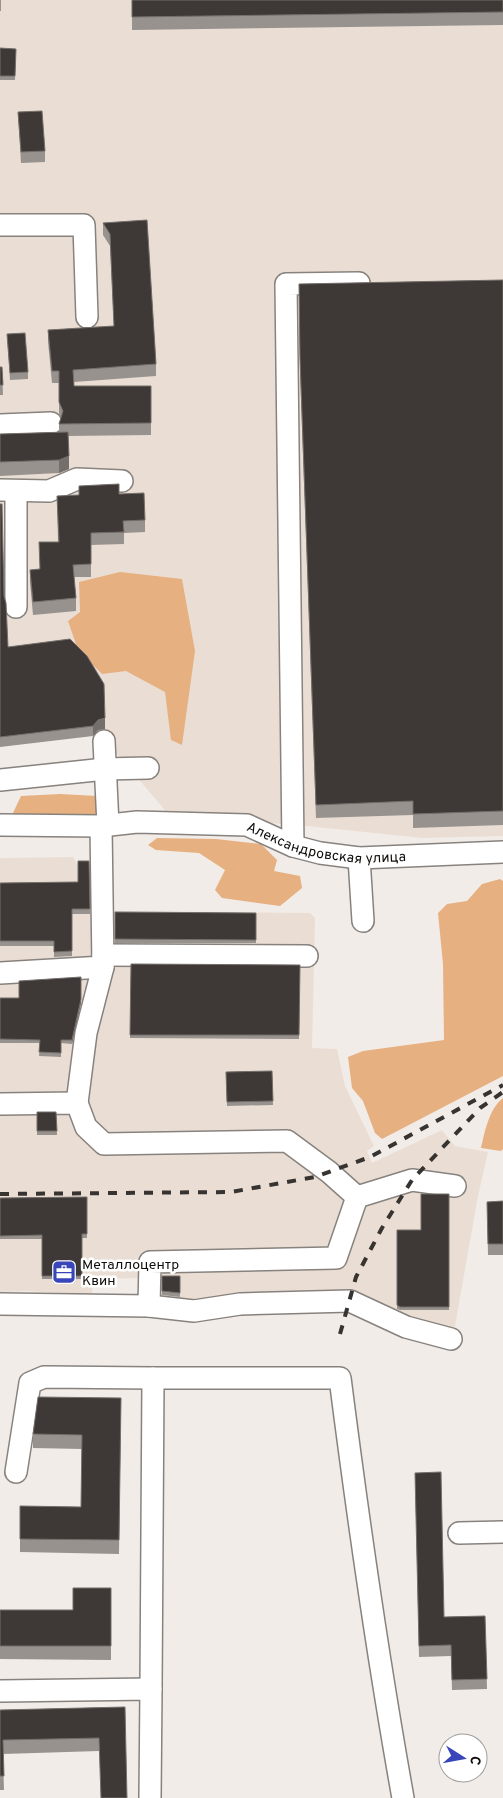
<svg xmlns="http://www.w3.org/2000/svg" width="503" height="1798" font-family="Overpass,sans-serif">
<rect width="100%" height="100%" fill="#f2ece8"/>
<path fill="#eaded4" d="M0 0H503V836L422 838 307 826 169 815 100 734 0 745Z
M73 857 78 866 110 865 111 911 310 913 315 918 312 1048 337 1049 345 1086 374 1146 367 1151 372 1163 442 1130 455 1146 488 1152 478 1196 454 1332 318 1297 159 1299 141 1278 93 1279 92 1295 27 1291 0 1292V858Z"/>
<path fill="#e6b081" d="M120 572 182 579 195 651 182 745 171 740 165 692 126 671 102 674 78 650 68 621 80 612 79 582Z
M60 794 97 796 98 822 15 818 13 813 21 796Z
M157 838 216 839 261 844 277 860 274 871 300 876 302 888 280 906 222 898 215 890 225 870 199 853 156 850 148 845Z
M500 879 503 881V1076L382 1139 375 1133 363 1101 352 1088 348 1057 363 1051 444 1040 443 964 438 913 447 904 467 901 482 884Z
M503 1098V1149L501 1151 481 1148C485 1131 489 1109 503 1098Z"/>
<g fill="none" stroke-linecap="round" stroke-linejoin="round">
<g stroke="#87827e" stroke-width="24">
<g id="minor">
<path d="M0 225H84L87 317"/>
<path d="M0 425 51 423"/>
<path d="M0 490 49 491 77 479 122 481"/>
<path d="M16 607V491"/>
<path d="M104 741 108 825"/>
<path d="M0 780 105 769 148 768"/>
<path id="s1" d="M0 825 101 826 137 822 247 825 293 846 320 853 359 858 503 852"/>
<path d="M293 846 286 284 359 283"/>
<path d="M359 858 363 921"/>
<path d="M103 955 307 956"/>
<path d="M0 973 103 967 101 826"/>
<path d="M77 1103 86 1033 103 967"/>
<path d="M0 1104 77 1103 86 1127 104 1144 287 1141 329 1172 357 1197"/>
<path d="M0 1304 149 1306 150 1262 336 1258 357 1197 412 1180 455 1186"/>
<path d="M149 1306 194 1311 240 1304 350 1301 406 1327 451 1339"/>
<path d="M16 1472 30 1383 44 1377 153 1378"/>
<path d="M459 1533 503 1532"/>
<path d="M151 1689 153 1378H340C358 1519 378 1659 403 1798"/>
<path d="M0 1691 151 1689 150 1798"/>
</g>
</g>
<use href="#minor" stroke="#fff" stroke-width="21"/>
<path stroke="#363331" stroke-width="4" stroke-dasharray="9 9" stroke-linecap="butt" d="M0 1194 231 1192 315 1177 370 1157 503 1085
M340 1334 356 1277 382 1228 412 1180 480 1108 503 1092"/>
</g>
<path fill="#98928f" d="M0 0H1V11H0Z
M132 0H503V25L132 30Z
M0 48 16 49 15 80H0Z
M18 112 45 151V162L21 163Z
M147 220 156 364V376L74 382V386H151V435L68 436 69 469 59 473 0 476V434L59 432V424L61 418 59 414V383H52L48 342V330L114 326 110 246 103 235V223Z
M503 280V825L413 828V815L316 818 300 371 299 284Z
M7 334 28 372V379L10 380Z
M0 367H2L3 395H0Z
M119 494 145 520V532L124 533V544L91 545V577H74L76 598V611L33 615 30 582V570L39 569 58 542 57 496Z
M0 504 4 596 8 647 105 729 98 730 93 736 0 747Z
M89 861 90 914H72V956L54 957V946H0V883L78 882Z
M115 912 256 913V943H115Z
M131 964 300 965 299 1039 130 1038Z
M0 998 81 1003 72 1044 61 1043V1057L39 1056 40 1043H0Z
M272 1071 273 1105 227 1106 226 1072Z
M37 1112H56L57 1135H37Z
M449 1194V1310H400L397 1309V1230H421Z
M87 1197V1238H82V1279H42V1239H0V1198Z
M503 1201V1255H488L487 1202Z
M162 1276H180V1297L162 1295Z
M121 1398 119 1554 20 1552V1506L81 1507 82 1449 33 1448V1434Z
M415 1473 444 1617 485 1616 487 1689 452 1690 451 1656 419 1657Z
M111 1588V1660L0 1659V1610H73Z
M125 1707 99 1751 3 1754 4 1790H0V1710Z"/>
<path fill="#746f6b" d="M69 456V469L59 473V460Z
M105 718V729L98 730 93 736V726L98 720Z
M81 977V1003L72 1044V1040Z"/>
<path fill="#3e3936" stroke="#746f6b" d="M132 0H503V12L132 17Z
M0 48 16 49 15 76H0Z
M42 111 45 151 21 152 18 112Z
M147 220 156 364 73 370 74 386H151V423L59 424 63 411 59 402V371H52L48 330 114 326 110 234 103 223Z
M503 280V811L413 814V801L316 805 300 358 299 284Z
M25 333 28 372 10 373 7 334Z
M0 367H2L3 385H0Z
M68 432 69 456 59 460 0 462V434Z
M119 484V494L144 493 145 520 123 521 124 532 91 533V564L73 565 76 598 33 602 30 570 40 569 39 542H59L57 496 79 495V486Z
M0 504H2L4 596 6 603 8 647 70 639 87 656 104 684 105 718 98 720 93 726 0 737Z
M78 861H89L90 909H72V951L54 952V941H0V883L78 882Z
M115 912 256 913V940L115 939Z
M131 964 300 965 299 1035H130Z
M81 977V999L72 1040H61V1053L39 1052 40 1040 0 1039V998H19V981Z
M272 1071 273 1101 227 1102 226 1072Z
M37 1112H56L57 1131H37Z
M421 1194H449V1307H400L397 1305V1230H421Z
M87 1197V1234H82V1276H42V1235L0 1236V1198Z
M503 1201V1244H488L487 1202Z
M162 1276H180V1293L162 1291Z
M38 1397 121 1398 119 1540 20 1539V1506L81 1507 82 1435 33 1434Z
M441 1472 444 1617 485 1616 487 1679 452 1680 451 1645 419 1646 415 1473Z
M73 1588H111V1646H0V1610H73Z
M125 1707 127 1798H101L99 1738 3 1740 4 1776H0V1710Z"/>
<defs>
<g id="office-square" transform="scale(1.25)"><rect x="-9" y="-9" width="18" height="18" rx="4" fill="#3846b9" stroke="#fff"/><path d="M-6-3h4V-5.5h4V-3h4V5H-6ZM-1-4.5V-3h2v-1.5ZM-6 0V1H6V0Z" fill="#fff"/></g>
</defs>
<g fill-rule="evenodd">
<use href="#office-square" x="64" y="1272"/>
</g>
<g text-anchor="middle" stroke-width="5" stroke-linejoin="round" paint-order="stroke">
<g font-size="14" fill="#0f0d0b" stroke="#fff">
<text dy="5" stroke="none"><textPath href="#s1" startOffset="330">Александровская улица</textPath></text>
</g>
<g font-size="14" fill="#0f0d0b" stroke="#fff" text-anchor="start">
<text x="82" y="1269">Металлоцентр<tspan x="82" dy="16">Квин</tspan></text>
</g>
</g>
<g transform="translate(463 1758) rotate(101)"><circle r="24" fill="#ffffff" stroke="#9f9e9d"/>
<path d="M0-4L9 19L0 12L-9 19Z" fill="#3846b9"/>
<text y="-8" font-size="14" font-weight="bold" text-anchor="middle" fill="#0f0d0b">С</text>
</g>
</svg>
